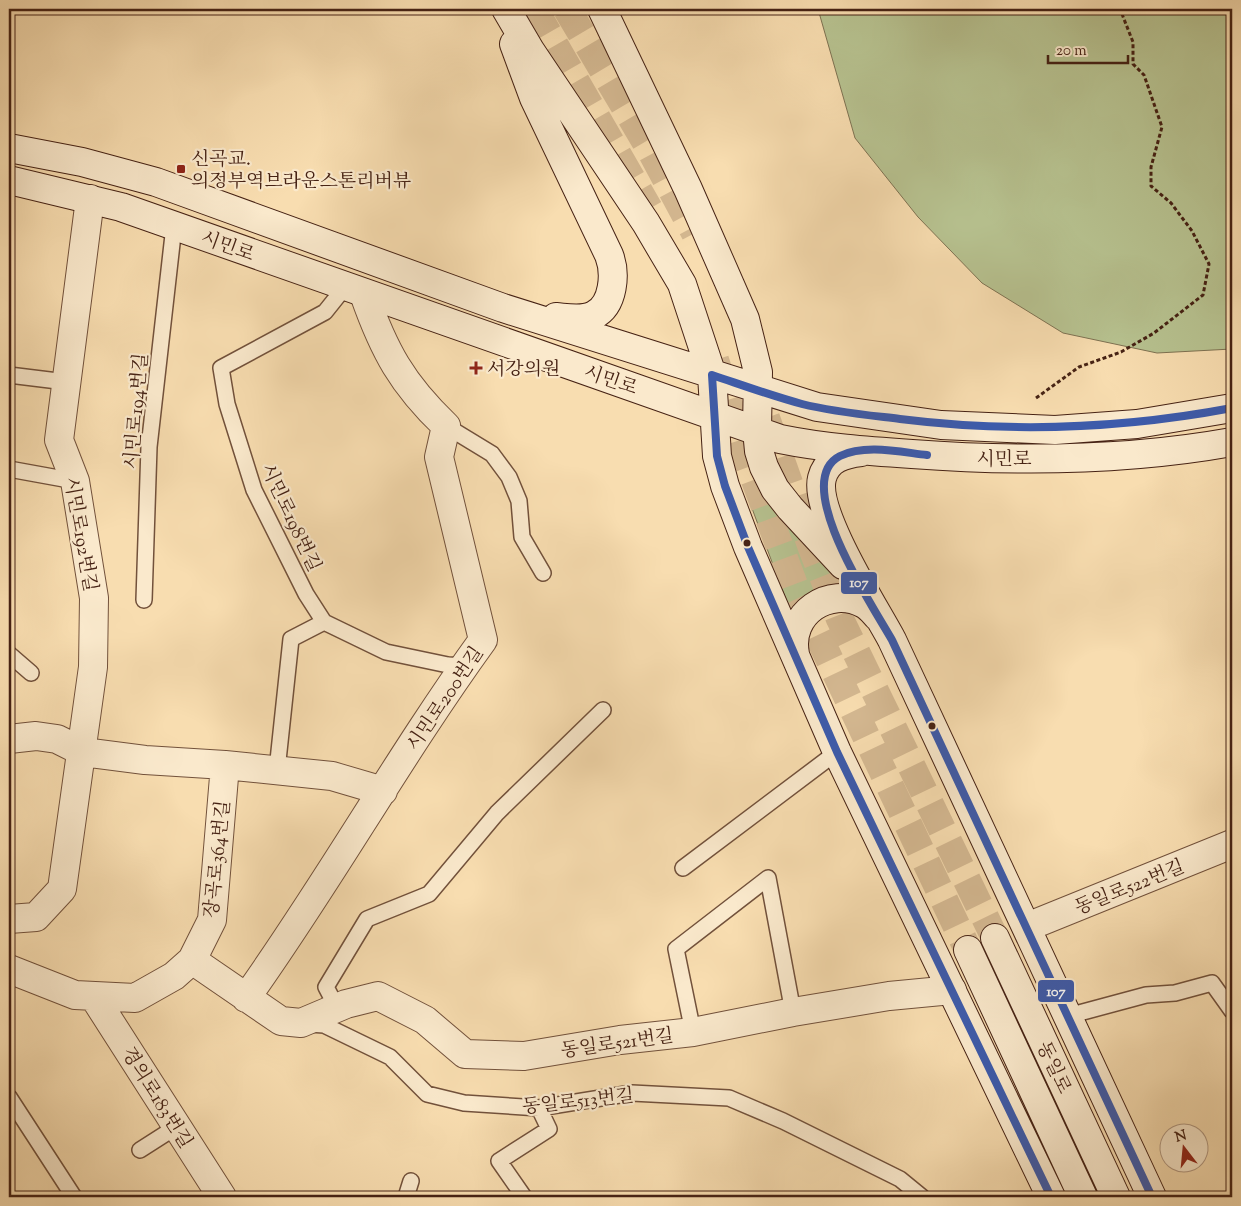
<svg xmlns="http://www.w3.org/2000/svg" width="1241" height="1206" font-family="'Sorts Mill Goudy','Noto Serif KR',serif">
<rect width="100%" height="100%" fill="#f8ddb0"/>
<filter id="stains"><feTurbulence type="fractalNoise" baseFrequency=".004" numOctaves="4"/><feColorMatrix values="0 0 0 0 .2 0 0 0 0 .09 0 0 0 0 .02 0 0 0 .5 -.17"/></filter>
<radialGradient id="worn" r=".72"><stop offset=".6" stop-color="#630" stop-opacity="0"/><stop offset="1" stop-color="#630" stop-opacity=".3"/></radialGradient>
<path fill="#b7c290" stroke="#7e7252" d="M818 9H1232V349L1157 353 1063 333 982 283 918 217 855 138Z
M760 494 840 583V587L792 607 788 605 750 503 755 495Z"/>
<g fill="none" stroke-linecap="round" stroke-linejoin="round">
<path stroke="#d4b891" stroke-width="28" stroke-dasharray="28 14" stroke-linecap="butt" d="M534 9 649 209
M567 9 651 151 695 233
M715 360 743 448 794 585 968 950
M766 418 812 548 840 619 995 938"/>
<g stroke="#72513b" stroke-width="18">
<path id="lane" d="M345 287 325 312 221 368 227 404 254 490 306 594 324 622 386 652 448 665 464 666
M9 375 66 382
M446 426 492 454 509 477 519 501 522 537 543 573
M9 469 75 481
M144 600 149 447 174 226
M9 654 31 673
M277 770 291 639 324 622
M683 868 837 752
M337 1008 326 987 367 919 429 894 497 813 603 710
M1068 1016 1146 995 1175 993 1212 983 1232 1011
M309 1024 324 1025 390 1057 427 1094 464 1103 539 1108 632 1093 729 1098 783 1121 900 1179 922 1197
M693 1032 676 949 768 878 793 1012
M9 1097 74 1197
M140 1150 176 1127
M406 1197 411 1181
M524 1197 499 1161 549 1129 539 1108"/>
</g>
<g stroke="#72513b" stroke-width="30">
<path id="street" d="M9 739 36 736 57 739 83 752 145 760 225 765 332 776 383 791
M9 919 36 917 62 889 93 667 94 598 75 481 59 440 90 199
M1027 927 1232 844
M192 960 281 1021 301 1023 346 1004 378 996 425 1020 465 1054 524 1056 620 1040 693 1032 793 1012 889 996 952 990
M9 969 75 995 135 998 174 976 192 960 212 920 225 765
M94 997 222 1197
M246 998C329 882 399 756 483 640L439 457 446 426C402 384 384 351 364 294"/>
</g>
<g stroke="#462214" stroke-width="30">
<path id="secondary" d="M506 9 530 50 646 223 682 284 712 375 717 456 725 486 748 547 837 752 1051 1197
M602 9 688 189 745 319 758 372 757 430 759 451 764 467 775 489 790 508 843 565
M514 44 534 98 609 255C616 273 614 305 594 315 583 321 568 318 556 317
M9 148 82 162 156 182 503 308 817 407 941 425 1055 430 1137 424 1232 408
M9 180 121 207 780 439C824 448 868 451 912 454 1019 462 1126 461 1232 442
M861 452C844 454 827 459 822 478 813 512 875 608 892 640L1152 1197
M795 654C787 614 829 585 864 604 870 607 874 613 878 617
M995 938 1116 1197
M968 950 1083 1197"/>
</g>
<path stroke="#462214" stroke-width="3" stroke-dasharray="4 2.5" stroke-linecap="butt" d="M1036 398 1079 367 1121 352 1154 333 1203 295 1209 264 1192 231 1171 203 1151 186V167L1162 127 1144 75 1133 64V42L1120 9"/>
<use href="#lane" stroke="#fae9cc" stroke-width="15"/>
<use href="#street" stroke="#fae9cc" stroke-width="28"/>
<use href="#secondary" stroke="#fae9cc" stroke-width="28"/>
<g stroke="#fae9cc" stroke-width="11">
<path id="bus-1" d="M927 455C900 452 865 444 840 456 789 482 874 608 892 640L1152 1197
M1051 1197 837 752 748 547 725 486 717 456 712 375C742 385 772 396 802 404 834 412 867 415 900 419 1012 433 1121 429 1232 408"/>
</g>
<use href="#bus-1" stroke="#3d5bab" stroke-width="8"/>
</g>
<g fill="#8f2418" stroke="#fae9cc" stroke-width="2">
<rect x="176" y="164" width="10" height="10" rx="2.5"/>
<path d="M473.5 360.5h5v5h5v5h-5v5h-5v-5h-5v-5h5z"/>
</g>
<g fill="#462214" stroke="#fae9cc" stroke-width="2">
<circle cx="747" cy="543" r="4.5"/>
<circle cx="932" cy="726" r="4.5"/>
</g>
<g text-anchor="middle" stroke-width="4.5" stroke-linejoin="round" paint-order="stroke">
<g font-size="19" fill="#462214" stroke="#fae9cc" text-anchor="start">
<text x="191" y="165">신곡교.<tspan x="191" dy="22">의정부역브라운스톤리버뷰</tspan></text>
<text x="487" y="375">서강의원</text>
</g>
<g font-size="19" fill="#462214" stroke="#fae9cc">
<text transform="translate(228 245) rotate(20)" y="7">시민로</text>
<text transform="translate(611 379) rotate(19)" y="7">시민로</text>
<text transform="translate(135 411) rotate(-85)" y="7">시민로194번길</text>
<text x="1004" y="465">시민로</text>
<text transform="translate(292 517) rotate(65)" y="7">시민로198번길</text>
<text transform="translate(82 534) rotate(80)" y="7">시민로192번길</text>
<text transform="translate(444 698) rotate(-56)" y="7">시민로200번길</text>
<text transform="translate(216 859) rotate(-84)" y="7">장곡로364번길</text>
<text transform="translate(1129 886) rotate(-22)" y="7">동일로522번길</text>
<text transform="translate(617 1042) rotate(-8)" y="7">동일로521번길</text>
<text transform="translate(1055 1067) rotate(65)" y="7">동일로</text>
<text transform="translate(158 1097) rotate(58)" y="7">경의로183번길</text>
<text transform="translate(578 1100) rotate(-6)" y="7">동일로513번길</text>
</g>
</g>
<g stroke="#fae9cc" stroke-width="2">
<rect x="840" y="571" width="38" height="24" rx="5" fill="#3d5bab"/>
<rect x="1037" y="979" width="38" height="24" rx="5" fill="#3d5bab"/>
</g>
<g font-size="14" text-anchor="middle" font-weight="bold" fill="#fff">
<text x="859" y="587">107</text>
<text x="1056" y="996">107</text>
</g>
<rect width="1241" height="1206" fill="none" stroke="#f8ddb0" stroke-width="30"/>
<rect x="10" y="10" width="1221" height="1186" fill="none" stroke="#462214" stroke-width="2.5"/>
<rect x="15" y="15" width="1211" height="1176" fill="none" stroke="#462214"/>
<g transform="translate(1184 1148) rotate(344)"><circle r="24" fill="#fae9cc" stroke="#b29982"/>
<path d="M0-4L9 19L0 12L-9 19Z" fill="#8f2418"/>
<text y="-8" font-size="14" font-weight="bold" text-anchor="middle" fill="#462214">N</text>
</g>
<path d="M1048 55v8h80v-8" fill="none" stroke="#462214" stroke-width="2.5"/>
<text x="1056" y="55" font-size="15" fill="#462214" stroke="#fae9cc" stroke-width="4" paint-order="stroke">20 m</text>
<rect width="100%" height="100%" filter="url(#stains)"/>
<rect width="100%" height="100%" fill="url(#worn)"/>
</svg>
